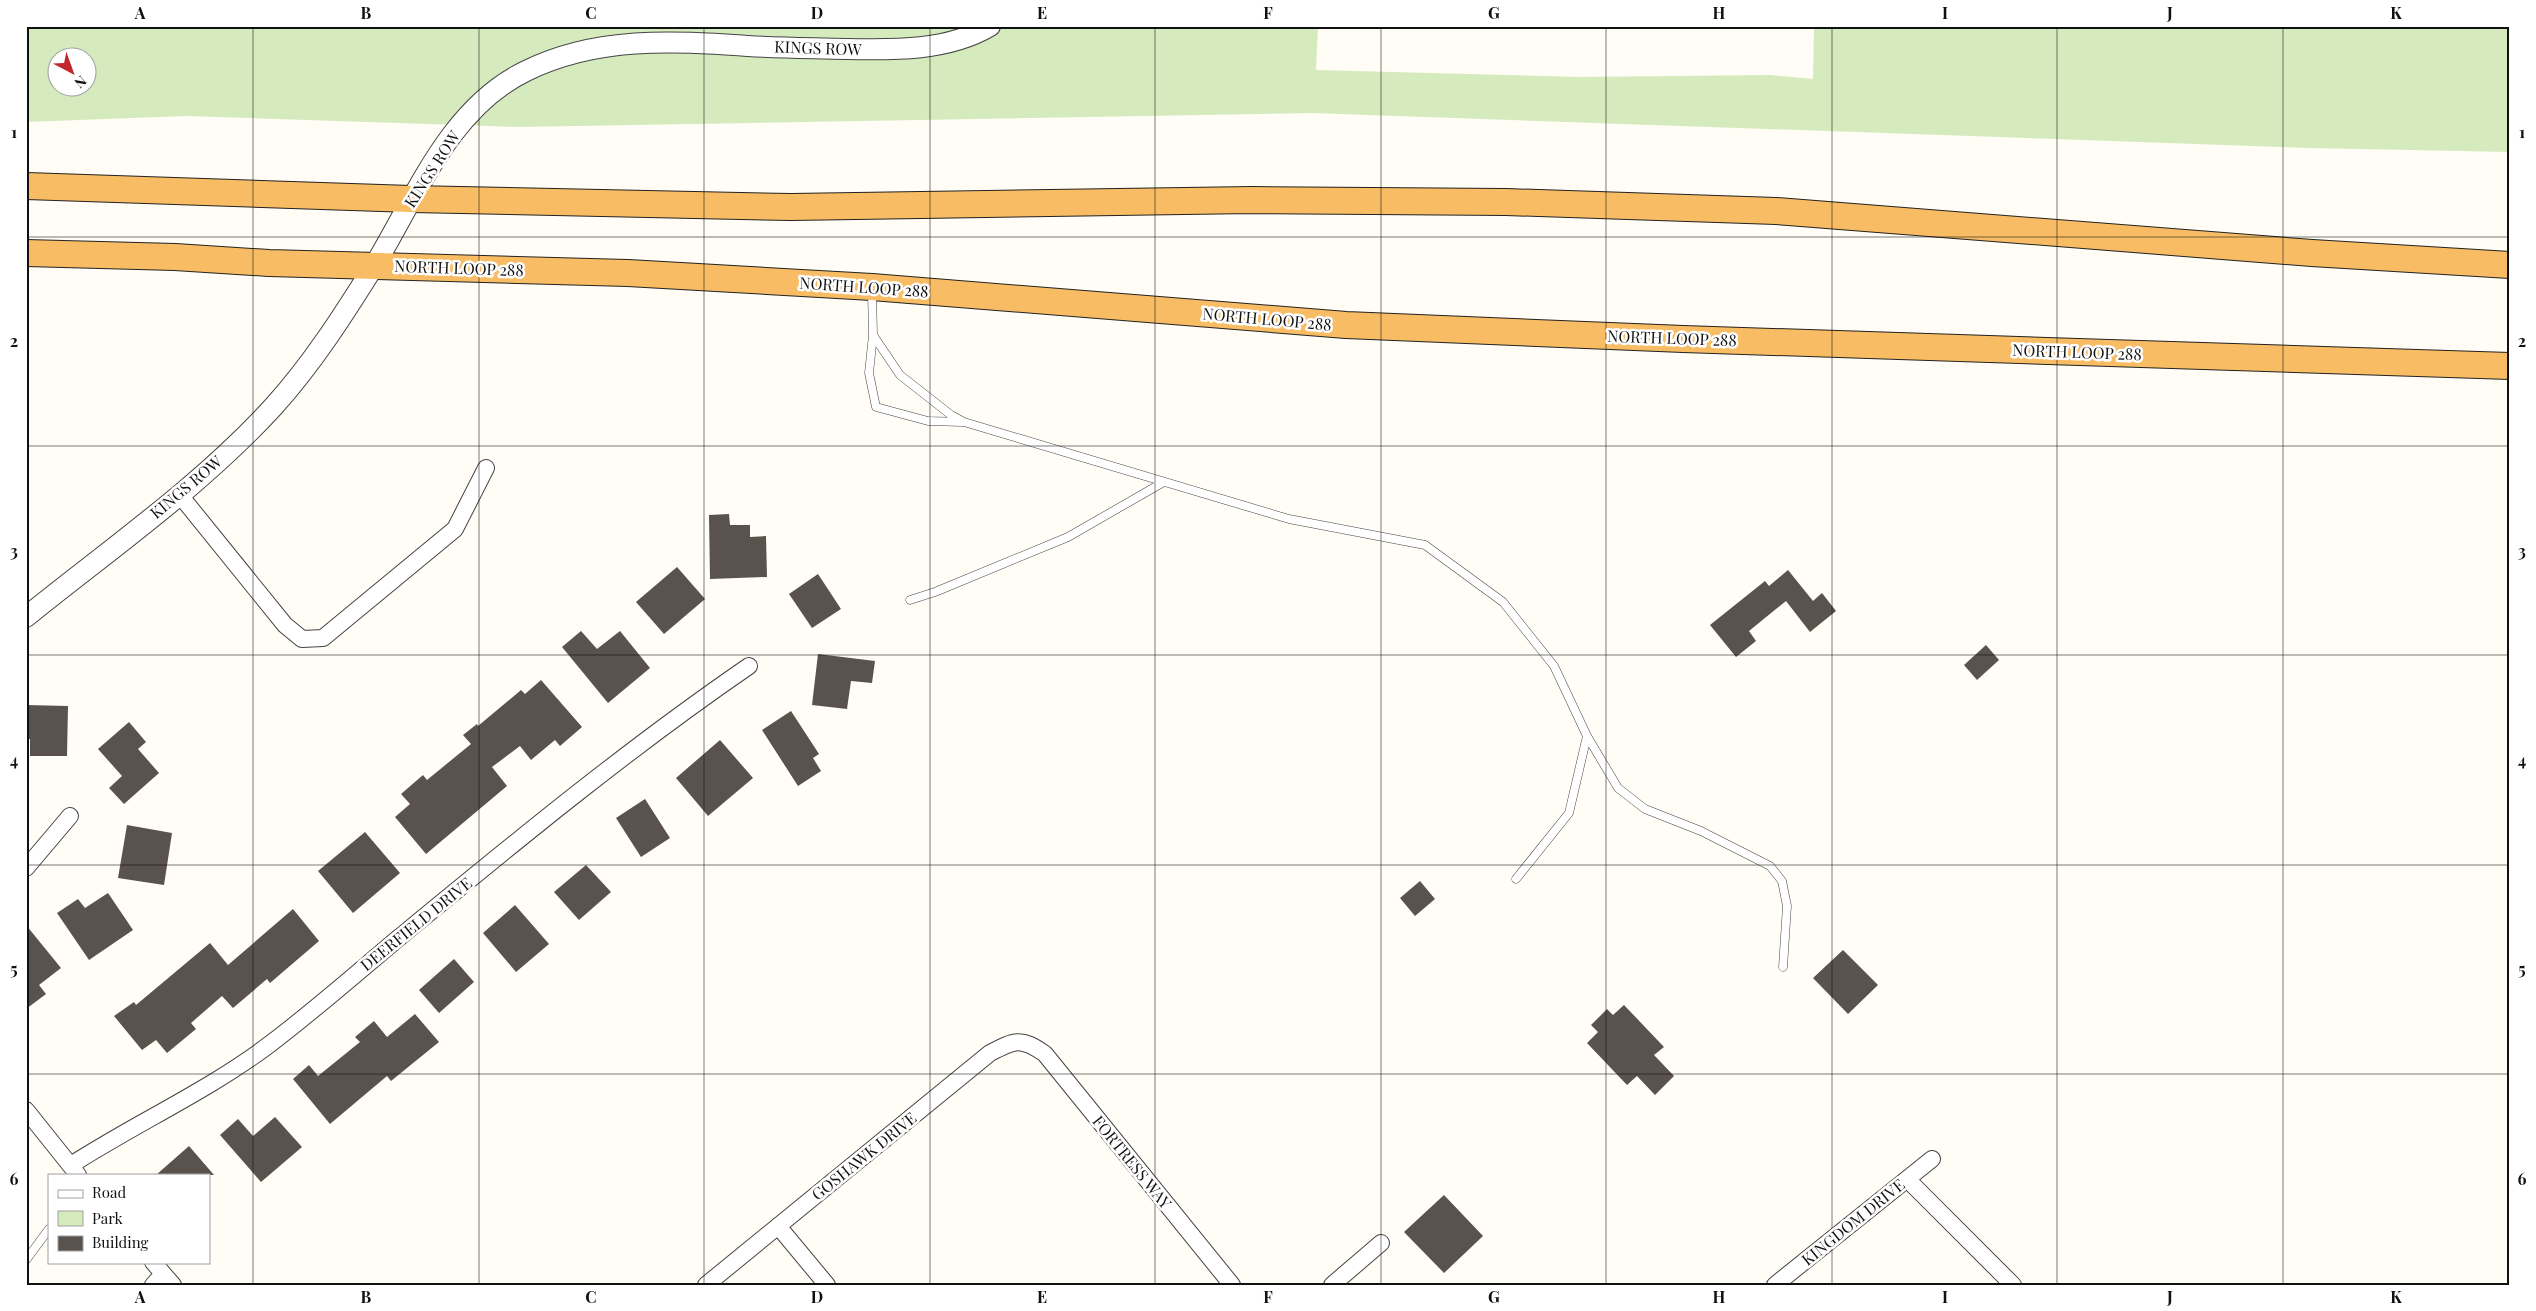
<svg xmlns="http://www.w3.org/2000/svg" width="2536" height="1311" font-family="'Playfair Display',serif">
<rect width="100%" height="100%" fill="#fffdf5"/>
<path fill="#d5ebbd" fill-rule="evenodd" d="M26 26H1318L1316 70 1580 77 1769 75 1813 79 1814 26H2510V152L2309 148 1312 113 518 127 186 116 26 122ZM58 58H88V88H58Z"/>
<path fill="#5a524d" d="M729 514 730 525H750V537L766 536 767 577 710 579 709 515Z
M677 567 705 599 664 634 636 602Z
M1788 570 1813 601 1822 593 1836 611 1810 632 1786 601 1749 631 1756 641 1736 657 1710 625 1765 581 1769 586Z
M818 574 841 609 812 628 789 594Z
M581 631 597 649 620 631 650 668 608 703 562 647Z
M1986 645 1999 660 1977 680 1964 665Z
M818 654 875 661 872 683 851 681 847 709 812 705Z
M541 680 582 727 560 746 555 740 531 760 520 746 492 767 507 786 426 854 395 817 410 804 401 794 423 775 427 780 471 744 463 735 477 724 478 726 521 690 525 694Z
M26 705 68 706 67 756H30V739H26Z
M791 711 819 754 813 758 821 771 798 786 762 730Z
M129 722 146 742 138 749 159 773 124 804 109 788 122 776 98 749Z
M720 740 753 778 708 816 676 778Z
M645 799 670 838 641 857 616 818Z
M127 825 172 833 164 885 118 878Z
M365 832 400 873 353 913 318 871Z
M586 865 611 892 579 920 554 892Z
M1420 881 1435 899 1415 916 1400 898Z
M108 893 133 930 89 960 57 913 78 899 85 908Z
M515 905 549 944 516 972 483 933Z
M293 909 319 941 270 983 267 979 233 1008 222 996 191 1023 196 1029 167 1053 156 1040 142 1050 114 1016 134 1002 136 1005 210 943 228 965Z
M26 925 61 968 39 985 46 994 26 1009Z
M1843 950 1878 985 1848 1014 1813 978Z
M454 959 474 982 439 1013 419 990Z
M1624 1005 1664 1047 1654 1055 1674 1076 1655 1095 1637 1076 1627 1085 1587 1043 1598 1032 1591 1025 1607 1009 1613 1015Z
M415 1014 439 1042 391 1081 387 1076 330 1124 293 1079 309 1065 318 1076 360 1042 355 1037 374 1021 387 1037Z
M275 1117 302 1147 261 1182 220 1135 238 1119 253 1136Z
M189 1146 214 1175H156Z
M1444 1195 1483 1236 1444 1273 1404 1232Z"/>
<g fill="none" stroke-linecap="round" stroke-linejoin="round">
<g stroke="#444" stroke-width="9">
<path id="service" d="M872 292 873 335 900 375 951 415 964 422 1289 519 1425 545 1503 602 1554 666 1587 736 1569 813 1516 879
M873 335 869 373 876 407 928 421 962 422
M910 600 935 592 1068 537 1162 483
M1587 736 1618 788 1645 809 1701 831 1770 866 1782 881 1787 906 1783 967
M26 1260 49 1229"/>
</g>
<g stroke="#444" stroke-width="18">
<path id="minor" d="M179 494 285 625 302 639 323 638 455 529 486 468
M26 868 70 816
M26 1110 78 1175
M71 1165C136 1123 208 1091 270 1044 315 1010 358 972 401 936 514 843 628 749 749 666
M1907 1179 2013 1285
M778 1226 827 1285
M153 1262 173 1285
M153 1285 163 1274
M706 1285 990 1053C1015 1040 1021 1037 1045 1054L1232 1285
M1332 1285 1381 1243
M1775 1285 1932 1159"/>
</g>
<g stroke="#444" stroke-width="22">
<path id="tertiary" d="M26 617C110 549 201 486 274 406 312 364 344 314 374 266 416 197 449 108 526 71 597 36 672 41 748 46 781 48 814 48 847 49 894 50 948 51 990 26"/>
</g>
<g stroke="#222" stroke-width="28">
<path id="trunk" d="M26 186 411 199 791 207 1252 200 1506 202 1776 211 2312 253 2510 265
M26 253 175 257 269 263 628 273 872 287 1346 325 1683 339 2510 366"/>
</g>
<use href="#service" stroke="#fff" stroke-width="8"/>
<use href="#minor" stroke="#fff" stroke-width="16"/>
<use href="#tertiary" stroke="#fff" stroke-width="20"/>
<use href="#trunk" stroke="#f7bc64" stroke-width="26"/>
</g>
<path fill="none" stroke="#111" stroke-width="1" stroke-opacity="0.55" d="M253 26V1285M479 26V1285M704 26V1285M930 26V1285M1155 26V1285M1381 26V1285M1606 26V1285M1832 26V1285M2057 26V1285M2283 26V1285M26 237H2510M26 446H2510M26 655H2510M26 865H2510M26 1074H2510"/>
<g text-anchor="middle" stroke-width="5" stroke-linejoin="round" paint-order="stroke">
<g font-size="16" fill="#111" stroke="#fff">
<text transform="translate(818 48) rotate(2)" y="6">KINGS ROW</text>
<text transform="translate(432 169) rotate(-57)" y="6">KINGS ROW</text>
<text transform="translate(459 268) rotate(2)" y="6">NORTH LOOP 288</text>
<text transform="translate(864 287) rotate(4)" y="6">NORTH LOOP 288</text>
<text transform="translate(1267 319) rotate(5)" y="6">NORTH LOOP 288</text>
<text transform="translate(1672 338) rotate(2)" y="6">NORTH LOOP 288</text>
<text transform="translate(2077 352) rotate(2)" y="6">NORTH LOOP 288</text>
<text transform="translate(186 487) rotate(-40)" y="6">KINGS ROW</text>
<text transform="translate(416 924) rotate(-39)" y="6">DEERFIELD DRIVE</text>
<text transform="translate(864 1156) rotate(-39)" y="6">GOSHAWK DRIVE</text>
<text transform="translate(1132 1162) rotate(51)" y="6">FORTRESS WAY</text>
<text transform="translate(1853 1222) rotate(-39)" y="6">KINGDOM DRIVE</text>
</g>
</g>
<rect width="2536" height="1311" fill="none" stroke="#ffffff" stroke-width="55"/>
<rect x="48" y="1174" width="162" height="90" fill="#ffffff" stroke="#a0a0a0"/>
<rect x="58" y="1190" width="25" height="8" fill="#ffffff" stroke="#a0a0a0"/>
<text x="92" y="1198" font-size="15" fill="#111111">Road</text>
<rect x="58" y="1211" width="25" height="15" fill="#d5ebbd" stroke="#a0a0a0"/>
<text x="92" y="1224" font-size="15" fill="#111111">Park</text>
<rect x="58" y="1236" width="25" height="15" fill="#5a524d" stroke="#a0a0a0"/>
<text x="92" y="1248" font-size="15" fill="#111111">Building</text>
<g transform="translate(72 72) rotate(139)"><circle r="24" fill="#ffffff" stroke="#a0a0a0"/>
<path d="M0-4L9 19L0 12L-9 19Z" fill="#c4262e"/>
<text y="-8" font-size="14" font-weight="bold" text-anchor="middle" fill="#111111">N</text>
</g>
<rect x="28" y="28" width="2480" height="1256" fill="none" stroke="#111" stroke-width="2"/>
<g font-size="16" text-anchor="middle" font-weight="bold" fill="#111">
<text x="140" y="19">A</text>
<text x="366" y="19">B</text>
<text x="591" y="19">C</text>
<text x="817" y="19">D</text>
<text x="1042" y="19">E</text>
<text x="1268" y="19">F</text>
<text x="1494" y="19">G</text>
<text x="1719" y="19">H</text>
<text x="1945" y="19">I</text>
<text x="2170" y="19">J</text>
<text x="2396" y="19">K</text>
<text x="14" y="138">1</text>
<text x="2522" y="138">1</text>
<text x="14" y="347">2</text>
<text x="2522" y="347">2</text>
<text x="14" y="557">3</text>
<text x="2522" y="557">3</text>
<text x="14" y="766">4</text>
<text x="2522" y="766">4</text>
<text x="14" y="975">5</text>
<text x="2522" y="975">5</text>
<text x="14" y="1185">6</text>
<text x="2522" y="1185">6</text>
<text x="140" y="1303">A</text>
<text x="366" y="1303">B</text>
<text x="591" y="1303">C</text>
<text x="817" y="1303">D</text>
<text x="1042" y="1303">E</text>
<text x="1268" y="1303">F</text>
<text x="1494" y="1303">G</text>
<text x="1719" y="1303">H</text>
<text x="1945" y="1303">I</text>
<text x="2170" y="1303">J</text>
<text x="2396" y="1303">K</text>
</g>
</svg>
